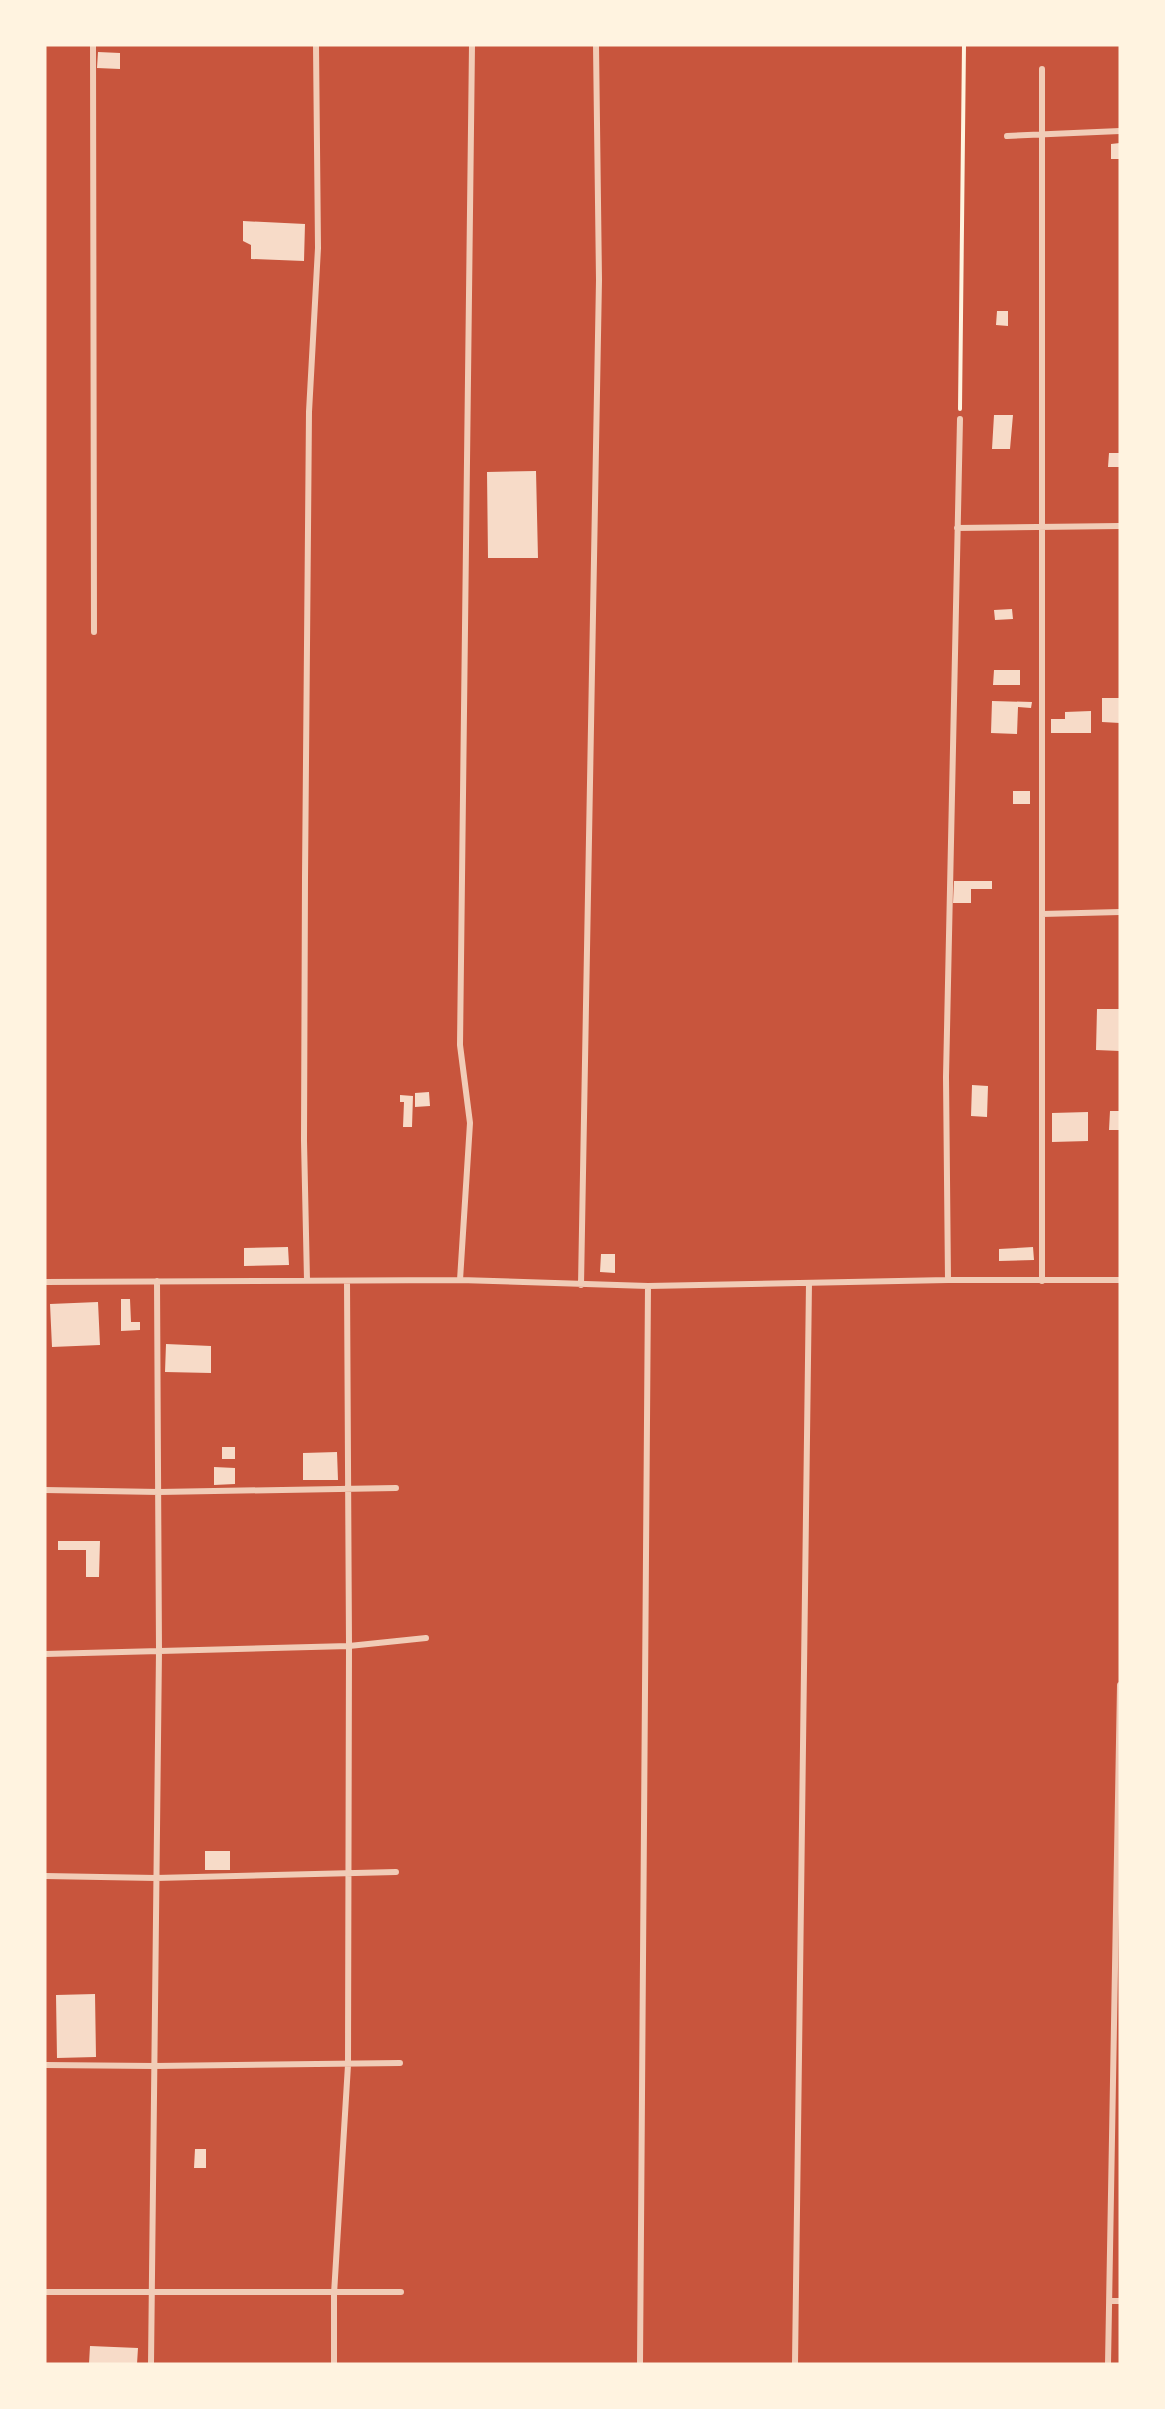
<svg xmlns="http://www.w3.org/2000/svg" width="1165" height="2409" font-family="Lora,serif">
<rect width="100%" height="100%" fill="#c8553d"/>
<path fill="#f7dbc8" d="M98 52 120 53V69L97 68Z
M1120 143V159H1111V144Z
M243 221 305 224 304 261 251 259V245L243 241Z
M997 311H1008V326L996 325Z
M994 415H1013L1010 449H992Z
M1109 453H1120V467H1108Z
M536 471 538 558H488L487 472Z
M1012 609 1013 619 995 620 994 610Z
M994 670H1020V685H993Z
M1102 698H1120V723L1102 722Z
M992 701 1032 702 1031 708 1018 707 1017 734 991 733Z
M1091 711V733H1051V719H1065V712Z
M1013 791H1030V804H1013Z
M954 881H992V889H971V903H953Z
M1097 1009H1120V1051L1096 1050Z
M972 1085 988 1086 987 1117 971 1116Z
M429 1092 430 1106 415 1107V1093Z
M400 1095 413 1096 412 1127H403L404 1102H400Z
M1110 1111H1120V1130H1109Z
M1088 1112V1141L1052 1142V1113Z
M288 1247 289 1265 244 1266V1248Z
M1033 1247 1034 1260 999 1261V1249Z
M601 1254H615V1273L600 1272Z
M121 1299H130L131 1322H140V1330L121 1331Z
M98 1302 100 1345 52 1347 50 1304Z
M166 1344 211 1346V1373L165 1372Z
M222 1447H235V1459H222Z
M337 1452 338 1480H303V1453Z
M214 1467 235 1468V1484L214 1485Z
M58 1541H100L99 1577H86V1550H58Z
M205 1851H230V1870H205Z
M95 1994 96 2057 57 2058 56 1995Z
M195 2149H206V2168H194Z
M90 2346 138 2348 137 2364H89Z"/>
<g fill="none" stroke-linecap="round" stroke-linejoin="round">
<path stroke="#fff3e0" stroke-width="4" d="M960 409 964 45"/>
<path stroke="#f1ccb7" stroke-width="6" d="M93 45 94 632
M1007 136 1120 131
M957 528 1120 526
M1042 914 1120 912
M307 1280 304 1141 305 878 309 412 318 248 316 45
M460 1280 470 1123 460 1045 472 45
M948 1280 946 1077 960 419
M1042 1281V69
M45 1282 460 1280 648 1286 948 1280H1120
M581 1285 599 280 596 45
M45 1490 159 1492 396 1488
M45 1654 349 1646 426 1638
M45 1876 156 1878 396 1872
M45 2065 154 2066 400 2063
M45 2292H401
M1110 2301H1120
M151 2364 159 1651 157 1281
M334 2364V2294L348 2065 349 1646 347 1281
M640 2364 648 1286
M795 2364 809 1283
M1108 2364 1120 1685"/>
</g>
<rect width="1165" height="2409" fill="none" stroke="#fff3e0" stroke-width="93"/>
</svg>
